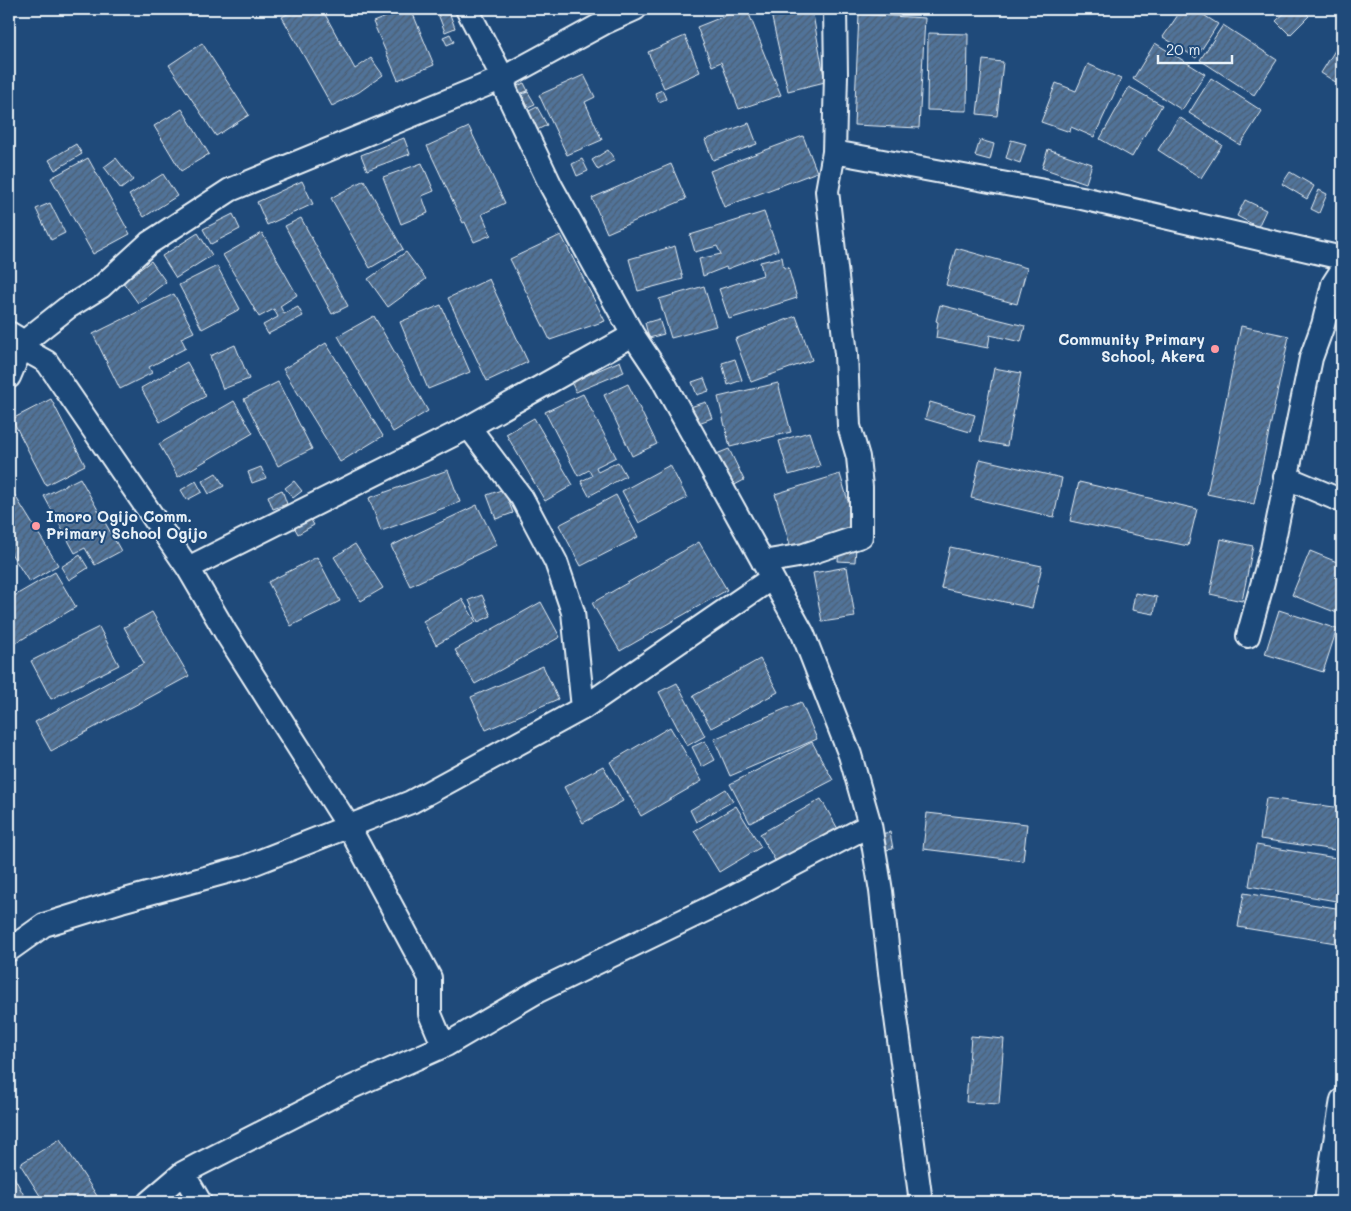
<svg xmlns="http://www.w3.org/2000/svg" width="1351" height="1211" font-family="Mali,sans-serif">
<defs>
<pattern id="building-hatch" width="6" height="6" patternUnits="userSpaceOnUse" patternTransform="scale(1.25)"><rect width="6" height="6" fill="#517399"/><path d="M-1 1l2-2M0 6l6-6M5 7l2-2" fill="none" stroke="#4c5e72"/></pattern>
</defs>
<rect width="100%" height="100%" fill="#1f4a7a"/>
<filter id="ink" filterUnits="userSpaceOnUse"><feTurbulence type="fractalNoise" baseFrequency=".02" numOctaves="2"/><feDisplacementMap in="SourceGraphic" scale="10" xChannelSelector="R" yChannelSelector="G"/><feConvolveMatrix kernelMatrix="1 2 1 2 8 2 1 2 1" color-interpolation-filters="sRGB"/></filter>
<g filter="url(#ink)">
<path fill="url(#building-hatch)" stroke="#e8f1f8" d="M296 9H322L355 69 371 58 383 75 359 92 332 106 282 17Z
M406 9H411L434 65 398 80 373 22Z
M436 9H448L455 28 445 32Z
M742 9H747L762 46H761L781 95 739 109 721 62 712 66 697 27Z
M770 9H812L825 82 788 91Z
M1182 9H1194L1218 24 1196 58 1163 37Z
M1289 9H1302L1309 16 1290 35 1276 21Z
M859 14 925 18 919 128 854 125Z
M1223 25 1277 60 1254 95 1200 60Z
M928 33 968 34 967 111 927 110Z
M450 34 454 42 447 45 443 37Z
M685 36 700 72 664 88 648 52Z
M1342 39V86L1321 73Z
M202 43 249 115 216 136 169 65Z
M1155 43 1205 74 1182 110 1133 79Z
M983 60 1003 62 997 116 977 114Z
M1088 64 1121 79 1094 137 1071 127 1070 132 1041 122 1056 83 1076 91Z
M584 75 595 97 585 102 602 140 567 155 539 95Z
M1211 78 1262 111 1240 145 1189 113Z
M524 83 528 91 518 94 515 87Z
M1129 87 1162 105 1132 157 1100 139Z
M662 90 666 99 659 102 655 93Z
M528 92 535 104 528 107 522 94Z
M537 107 547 125 535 131 525 113Z
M182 109 209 154 181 171 154 126Z
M1179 117 1222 145 1201 178 1158 150Z
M749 123 757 144 713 160 705 140Z
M469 127 505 203 482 214 491 235 474 242 465 222 463 223 427 146Z
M803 136 817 172 724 207 710 171Z
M404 138 410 154 367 170 361 155Z
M980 140 994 144 990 160 975 156Z
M1011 140 1026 144 1020 163 1006 158Z
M76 144 82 154 55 170 49 160Z
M1048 149 1092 164 1086 183 1042 168Z
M608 150 615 160 598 170 592 160Z
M88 158 130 234 93 254 51 178Z
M116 158 133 180 121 189 104 167Z
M582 159 588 171 577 176 572 164Z
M422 163 434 191 422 196 428 213 401 224 383 177Z
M671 164 686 199 607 233 592 198Z
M1290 172 1314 186 1307 199 1282 184Z
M163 174 177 196 144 217 129 195Z
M364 180 403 249 370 268 331 198Z
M302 181 313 204 267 225 257 202Z
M1319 190 1327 194 1319 213 1311 209Z
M1245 200 1266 210 1258 227 1237 216Z
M50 203 65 233 51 240 36 209Z
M764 212 778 250 727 269 726 267 703 276 699 259 721 254 717 246 695 252 690 235Z
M233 214 240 229 211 244 203 229Z
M301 218 348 306 332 314 285 226Z
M198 233 212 255 176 278 162 256Z
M262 233 297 295 280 306 284 314 298 307 303 316 268 334 263 325 278 317 274 309 259 317 223 255Z
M561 235 605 321 550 340 510 259Z
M675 246 683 279 638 291 629 259Z
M956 248 1027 268 1017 304 946 285Z
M406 252 426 279 388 307 368 279Z
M782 257 784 268 788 267 797 298 729 319 719 289 763 275 760 262Z
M151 261 166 282 138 303 123 282Z
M217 266 240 309 202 329 179 285Z
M489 279 528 362 487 381 448 298Z
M704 286 716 326 671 338 659 299Z
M174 294 194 332 181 338 186 348 149 367 152 373 120 389 93 334Z
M441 305 470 372 428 389 400 322Z
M940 305 1025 326 1021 342 990 335 988 348 936 338 938 322 936 321Z
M374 316 428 411 393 432 338 336Z
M796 316 812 360 751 382 735 339Z
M659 319 664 334 649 338 645 323Z
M1241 326 1289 336 1254 504 1207 494Z
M326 343 383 436 340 462 283 369Z
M235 345 249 379 223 389 210 356Z
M735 359 742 380 728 385 722 363Z
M620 361 624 372 576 392 571 382Z
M187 362 206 396 160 422 141 388Z
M994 368 1021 373 1007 446 980 441Z
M704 378 709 391 697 395 692 382Z
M278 382 312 449 278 466 244 399Z
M778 383 791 432 730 447 718 397Z
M628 384 657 444 632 456 604 395Z
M583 394 616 457 596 467 598 472 618 462 626 476 589 496 581 481 592 476 589 470 578 476 545 412Z
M51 399 85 465 46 485 12 419Z
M234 401 253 433 178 477 159 444Z
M706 402 712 418 696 424 690 407Z
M930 402 975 415 970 432 925 419Z
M534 418 573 485 545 501 506 434Z
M809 432 820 466 789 475 779 441Z
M729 449 744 480 729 488 714 455Z
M980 459 1062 478 1054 517 971 498Z
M1342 464V485L1335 482Z
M670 465 687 498 639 523 622 491Z
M261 467 266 478 252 483 248 472Z
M448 470 460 502 381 531 369 498Z
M216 473 224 486 209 494 202 481Z
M840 474 856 528 791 548 775 494Z
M80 478 121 551 95 565 85 548 75 553 44 496Z
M196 481 202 492 187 500 181 490Z
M294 481 302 491 293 498 285 488Z
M1079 482 1197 509 1188 546 1070 521Z
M9 486 58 565 29 582 9 550Z
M504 489 513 513 496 519 487 495Z
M282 490 287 504 273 509 268 496Z
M616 495 638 537 581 566 559 525Z
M477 505 497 545 410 586 391 546Z
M308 515 314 525 298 534 293 525Z
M1221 539 1253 546 1242 601 1210 594Z
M699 542 727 590 620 651 592 603Z
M355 544 383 588 361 601 334 557Z
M839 546 856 547 855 562 838 561Z
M950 547 1042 566 1032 608 941 588Z
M1310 551 1342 564V615L1292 595Z
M80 555 88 568 69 580 61 567Z
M317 557 340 601 291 626 268 582Z
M847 567 855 617 822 622 813 573Z
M55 572 76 607 9 647V599Z
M1135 593 1157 597 1154 614 1132 610Z
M482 595 491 616 478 622 469 600Z
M462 599 476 622 436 645 423 621Z
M541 602 560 637 475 684 455 650Z
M1279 610 1337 629 1323 672 1265 654Z
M152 612 189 676 51 751 35 722 144 663 124 627Z
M99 627 119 665 51 699 31 661Z
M760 659 778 692 711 728 693 696Z
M543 666 558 699 486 730 471 697Z
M677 683 705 736 687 746 659 692Z
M801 702 817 739 730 776 714 739Z
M670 727 702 781 641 816 610 762Z
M705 741 715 760 702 767 692 747Z
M812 742 833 780 750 823 730 784Z
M603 766 623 801 583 823 564 787Z
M726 789 733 801 696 822 690 810Z
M1266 798 1342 808V851L1260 839Z
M821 799 842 836 781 871 760 834Z
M736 806 761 847 719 872 694 831Z
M927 813 1027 824 1023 861 923 849Z
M890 832 893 849 885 850 881 834Z
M1256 845 1342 859V902L1249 886Z
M1244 893 1342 909V944L1238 927Z
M971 1036 1004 1039 999 1104 966 1102Z
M60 1139 101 1202H44L20 1164Z
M9 1168 26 1199 21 1202H9Z"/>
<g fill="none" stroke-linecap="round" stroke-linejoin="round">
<g stroke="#e8f1f8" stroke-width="26">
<path id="minor" d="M467 9 503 78 506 91 551 186 633 335 661 377 803 634 850 755 870 825 881 891 891 981 921 1202
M834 152 1082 198 1342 258
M9 333 24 342 29 352 47 362 188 568 226 633 349 827 430 978V1014L438 1033 446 1045
M9 377 24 342 67 308 101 287 149 243 230 190 503 78 604 23 635 9
M469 427 522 498 556 562 573 612 583 708
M1285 477 1342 501
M763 562 804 555 861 536V487L858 457 849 426 846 354 827 191 834 152 836 75 835 9
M188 568 469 427 633 335
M1248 636 1272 549 1311 358 1323 325 1333 284 1342 270
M9 950 44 925 121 901 245 867 411 802 583 708 772 578
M183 1173 200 1202
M149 1202 183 1173 198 1165 341 1092 446 1045 538 991 726 900 870 825
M1326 1202 1331 1165 1342 1100"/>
</g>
<use href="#minor" stroke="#1f4a7a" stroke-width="22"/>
</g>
</g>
<g fill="#ff9aa2" stroke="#1f4a7a" stroke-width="2">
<circle cx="1215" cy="349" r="5"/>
<circle cx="36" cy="526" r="5"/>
</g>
<g text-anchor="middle" stroke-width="4" stroke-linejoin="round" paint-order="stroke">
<g font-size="15" font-weight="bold" fill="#e8f1f8" stroke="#1f4a7a" text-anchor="end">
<text x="1205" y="345">Community Primary<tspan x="1205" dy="17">School, Akera</tspan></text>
<text x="46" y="522" text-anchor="start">Imoro Ogijo Comm.<tspan x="46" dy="17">Primary School Ogijo</tspan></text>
</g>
</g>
<rect width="1351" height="1211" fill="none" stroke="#1f4a7a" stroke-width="30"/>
<rect x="15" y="15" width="1321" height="1181" fill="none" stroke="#e8f1f8" stroke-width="2" filter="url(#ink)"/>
<path d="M1158 55v8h74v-8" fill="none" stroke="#e8f1f8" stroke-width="2.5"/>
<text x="1166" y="55" font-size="15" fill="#e8f1f8" stroke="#1f4a7a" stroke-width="4" paint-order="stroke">20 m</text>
</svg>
